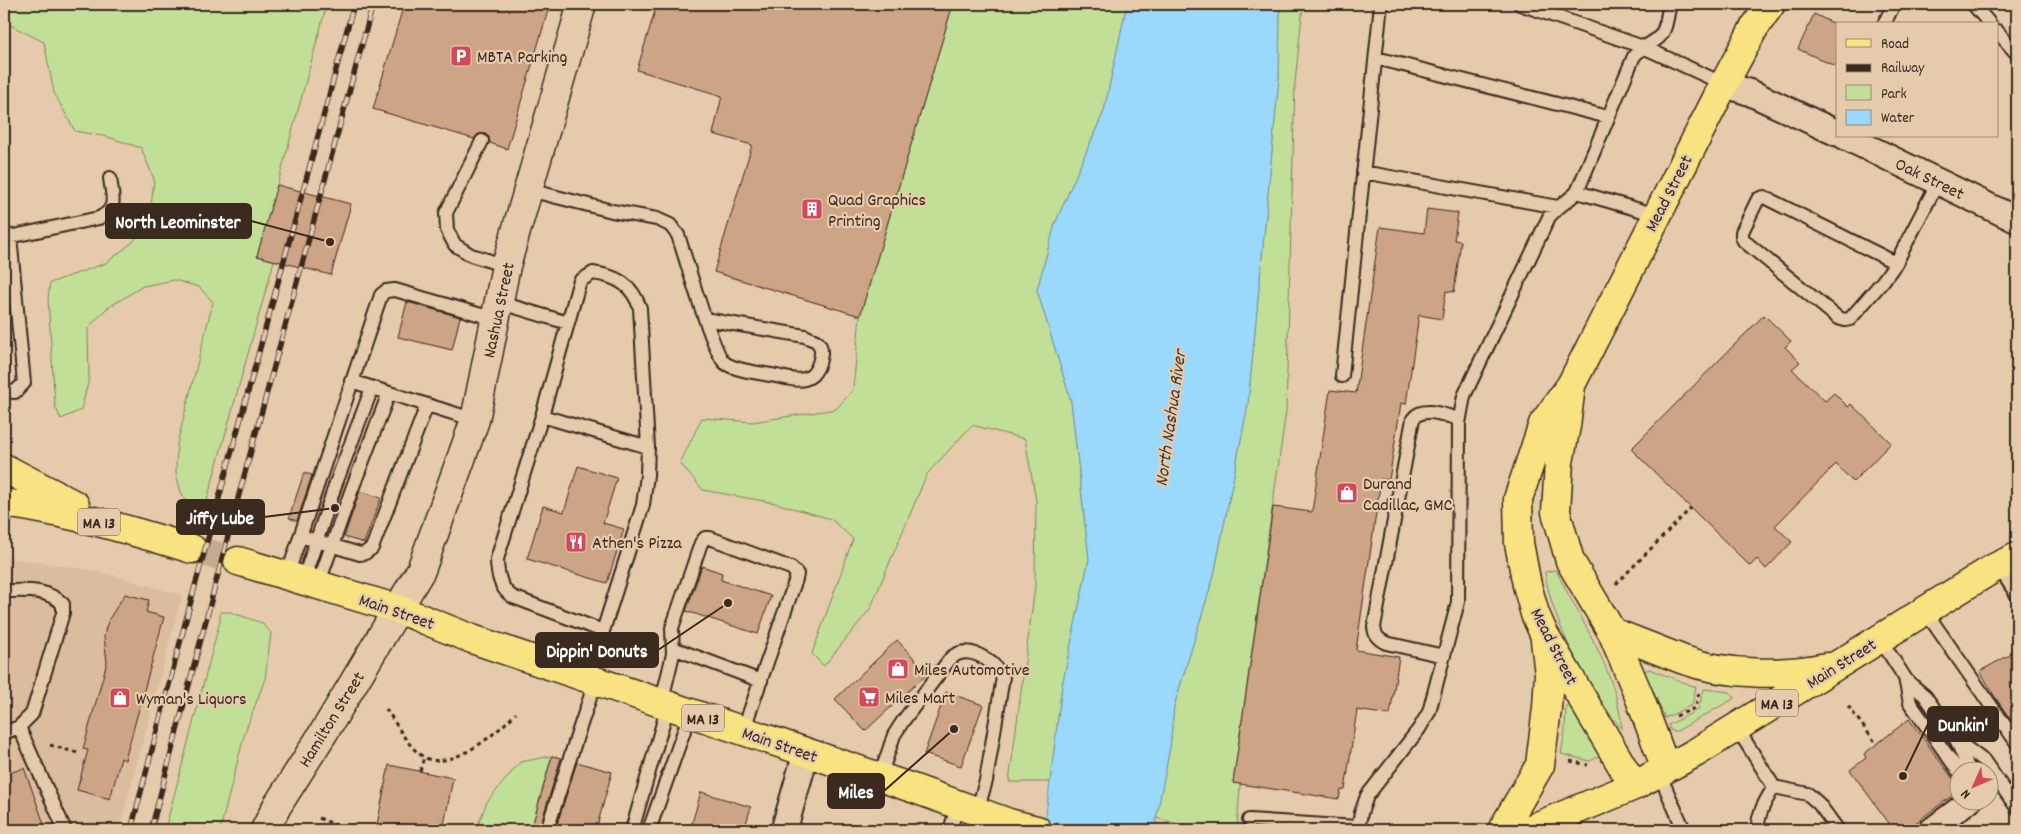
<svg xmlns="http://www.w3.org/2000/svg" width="2021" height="834" font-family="Dekko,sans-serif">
<rect width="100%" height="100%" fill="#e5caac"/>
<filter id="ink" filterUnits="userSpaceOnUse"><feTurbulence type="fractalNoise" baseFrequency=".02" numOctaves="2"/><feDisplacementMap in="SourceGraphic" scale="10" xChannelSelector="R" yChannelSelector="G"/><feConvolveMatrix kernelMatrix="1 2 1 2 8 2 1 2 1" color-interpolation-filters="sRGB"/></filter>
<g filter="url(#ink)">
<path fill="#dbbc9e" d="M4 557 97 571 182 595 119 830H4Z"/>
<path fill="#c2df97" stroke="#7e845a" d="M4 4H327L258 256 274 261 203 514 188 504 181 492 176 474 177 444 213 302 199 287 174 280 143 286 106 309 88 328 89 379 81 410 61 419 55 406 48 298 50 283 106 263 133 242 150 217 154 179 141 148 108 137 75 131 54 93 44 42 10 25 4 27Z
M953 4H1127L1104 111 1055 224 1037 290 1071 401 1089 559 1062 686 1050 782H1009L1035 587 1036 500 1025 439 972 425 927 474 870 609 824 666 812 654 853 539 831 519 775 503 703 490 680 463 702 418 753 422 836 409 853 390 860 316Z
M1280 4H1303L1295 83 1286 411 1233 783 1240 784 1237 830H1201L1156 818 1170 747 1174 706 1214 575 1248 404 1279 77Z
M1556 570C1581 622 1616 669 1622 729 1590 692 1551 621 1545 572Z
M220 612H230L262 623 271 633 265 679 245 732 220 830H165L220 621Z
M1649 669 1696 687 1692 705 1665 718 1645 674V671Z
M1704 689 1730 692 1734 696 1733 699 1677 731H1671L1668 725 1698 710Z
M1569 703 1602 754 1590 761 1561 754 1565 730 1566 706Z
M552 756 531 830H476L487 802 520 762Z"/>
<path fill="#9ad9fb" stroke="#7493a3" d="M1127 4H1280L1279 77 1248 404 1214 575 1174 706 1170 747 1154 830H1044L1062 686 1089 559 1071 401 1037 290 1055 224 1104 111Z"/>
<path fill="#cea487" stroke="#3b2a1e" d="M404 4H550L507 149 490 143 489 137 485 134H478L474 139 373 109Z
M657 4H953L860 316 714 272 752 145 713 134 722 96 637 70Z
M1814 14 1837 25V67L1798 49Z
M277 185 351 204 331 275 257 256Z
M1427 209 1458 213 1454 240 1461 241 1454 292 1446 291 1442 319 1419 315 1406 404 1401 403 1389 480 1381 479 1356 650 1399 657 1390 715 1357 710 1345 790H1341L1339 799 1233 783 1273 507 1312 512 1330 390 1356 393 1380 227 1424 233Z
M407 302 460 317 452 350 398 337Z
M1764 315 1791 341 1785 347 1800 362 1792 369 1825 401 1834 393 1848 407 1851 404 1891 443 1853 482 1836 464 1775 526 1792 542 1766 569 1757 559 1750 566 1631 449Z
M578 466 617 478 603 523 624 529 607 583 527 559 543 506 564 512Z
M304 473 312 475 297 521 289 518Z
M360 491 381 498 364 543 344 537Z
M702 566 722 573 721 580 771 596 758 634 686 611Z
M125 594 149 600 146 612 164 617 125 760 121 758 110 799 77 790 88 750 83 749 107 662 104 637 106 627 109 619Z
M897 640 928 673 865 731 835 699Z
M2017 651V729L1995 697 1980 671Z
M946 692 983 705 961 766 924 754Z
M1909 719 1956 783 1953 795 1906 830H1894L1850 770 1866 758 1864 754Z
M552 756 561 758 539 830H531Z
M577 762 612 772 596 830H555Z
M389 765 453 778 443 830H376Z
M24 768 36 801 46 830H4V775Z
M701 792 751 807 744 830H690Z"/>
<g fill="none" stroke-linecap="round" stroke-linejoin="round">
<path stroke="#c3aa90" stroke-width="28" stroke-dasharray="28 14" stroke-linecap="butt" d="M192 549 238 561"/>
<g stroke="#3b2a1e" stroke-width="16">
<path id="lane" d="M1520 4 1643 47 1724 84
M1973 4 1990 24
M1884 24 1894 4
M1997 31 2017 54
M1376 58 1608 117
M482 141 446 213 447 230 455 245 471 255 506 266
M1363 172 1558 207
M529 190 612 211 657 219 670 225 678 235C684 253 714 356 725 363 736 371 762 373 776 376 788 378 802 384 812 375 819 368 826 348 816 341 813 339 808 338 805 336L705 319
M1577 192 1657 215
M4 238 99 218C119 208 112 196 110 178
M1896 263 1764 197 1758 199 1742 232V237L1744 241 1838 318 1845 320 1850 319 1883 281 1896 263 1938 182
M498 302 568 323
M1342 376 1381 4
M351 381 475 420
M4 391 15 392 24 383 10 236
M542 416 648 447 647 475 643 505 603 631 513 597C500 589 497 573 497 559L542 416 578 287 580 281 593 273C616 276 632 284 640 308L648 447
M300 536 360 554 365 553 372 548 427 405
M1998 566 2017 595
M287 576 381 295 386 291 395 290 495 319
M303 581 336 483 372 388
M318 585 352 489 389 393
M4 591C26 591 46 588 63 604V613L32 714 19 727 4 733
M1925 611 2017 743
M1880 639 1907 681 1925 696 1957 741 1984 761 2017 808
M673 648 761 681
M1444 656 1386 643C1378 639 1375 636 1374 627L1413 419C1423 405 1446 416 1459 419
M588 677 603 631
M1905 678 1910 703 1959 772
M661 704 673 654 672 628 701 543 705 538H710L791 568 797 574 796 579 743 731
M19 727 65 830
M1737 728 1774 787 1808 794 1819 804 1838 830
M1958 744 1970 772
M1659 773 1684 830
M880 777 894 735 903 721 950 659C967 642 993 660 1003 677L986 781 977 811
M1249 820 1357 827
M547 830 578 733 596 680
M632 830 668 706
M649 830 690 714
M950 830 958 804
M1358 830 1361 813 1367 796 1419 729 1429 712 1458 602 1459 423 1464 396 1549 217C1557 207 1568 201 1577 192L1634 56C1641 48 1649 45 1657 39 1667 32 1667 14 1670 4
M1758 830C1757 814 1766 800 1774 787
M1922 830 1959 802
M1939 830 1976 802"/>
</g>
<g stroke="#3b2a1e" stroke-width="29">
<path id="street" d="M1724 84 1751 93 1837 133
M1844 136 2017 220
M784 830 806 753"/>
</g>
<g stroke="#3b2a1e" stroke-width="31">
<path id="secondary" d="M265 830 277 806 329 724 421 570 475 420 506 266 582 4"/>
</g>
<g stroke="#3b2a1e" stroke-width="31">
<path id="primary" d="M1571 386 1566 426 1559 462 1556 512 1570 561 1612 632 1639 696 1666 769
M4 468 75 505
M4 503C68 512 130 530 192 549
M238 561 398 609 472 639 915 789 1009 823 1037 830
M1612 632C1636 641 1660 651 1684 660 1726 675 1783 676 1827 667
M1634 786 1544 634 1535 614 1527 585 1519 543 1518 499 1543 424 1571 385 1724 84 1754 28 1771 4
M1502 830 1540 765 1547 708 1549 674 1545 640
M1528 830 1634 786 1695 753 1994 568 2017 557"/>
</g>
<path stroke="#3b2a1e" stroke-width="3" stroke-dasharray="4 4" stroke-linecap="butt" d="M1616 584 1691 508
M1848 706 1875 742
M386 709C397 724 408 748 424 757 451 773 499 731 516 713
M1676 716 1695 708 1699 693
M50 745 78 753
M1570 761 1588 765
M420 771 424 757
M319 818 347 830"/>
<use href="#lane" stroke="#e5caac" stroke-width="12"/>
<use href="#street" stroke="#e5caac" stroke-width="25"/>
<use href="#secondary" stroke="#e5caac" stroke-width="28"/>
<use href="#primary" stroke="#f8e281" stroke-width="28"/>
<g stroke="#3b2a1e" stroke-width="5.5">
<path id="rail" d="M131 830 192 597 354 4
M151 830 234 513 373 4"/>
</g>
<use href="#rail" stroke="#e5caac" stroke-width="4" stroke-dasharray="11" stroke-linecap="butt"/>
</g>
</g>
<defs>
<g id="parking-square" transform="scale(1.125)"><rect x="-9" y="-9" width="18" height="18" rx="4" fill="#d1495b" stroke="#e5caac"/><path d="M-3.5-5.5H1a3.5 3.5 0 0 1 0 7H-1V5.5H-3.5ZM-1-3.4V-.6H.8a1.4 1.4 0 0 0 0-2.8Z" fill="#fff"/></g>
<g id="building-square" transform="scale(1.125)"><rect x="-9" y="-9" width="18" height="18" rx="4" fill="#d1495b" stroke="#e5caac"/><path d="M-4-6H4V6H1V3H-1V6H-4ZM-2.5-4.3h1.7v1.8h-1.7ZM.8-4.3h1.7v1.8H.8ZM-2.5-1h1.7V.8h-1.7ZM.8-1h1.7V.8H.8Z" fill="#fff"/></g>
<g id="shop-square" transform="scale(1.125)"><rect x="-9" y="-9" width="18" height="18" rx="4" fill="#d1495b" stroke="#e5caac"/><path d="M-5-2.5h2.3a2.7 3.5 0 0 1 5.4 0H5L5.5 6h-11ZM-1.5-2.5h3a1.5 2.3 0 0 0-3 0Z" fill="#fff"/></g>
<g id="restaurant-square" transform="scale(1.125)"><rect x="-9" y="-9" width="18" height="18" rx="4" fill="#d1495b" stroke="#e5caac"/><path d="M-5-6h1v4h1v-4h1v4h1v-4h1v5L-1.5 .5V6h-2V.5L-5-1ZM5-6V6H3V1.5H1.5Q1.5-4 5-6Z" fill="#fff"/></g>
<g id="supermarket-square" transform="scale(1.125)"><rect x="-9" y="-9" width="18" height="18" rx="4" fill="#d1495b" stroke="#e5caac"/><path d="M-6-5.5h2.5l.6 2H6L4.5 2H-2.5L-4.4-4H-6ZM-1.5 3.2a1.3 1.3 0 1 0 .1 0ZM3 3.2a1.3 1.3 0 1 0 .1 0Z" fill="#fff"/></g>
</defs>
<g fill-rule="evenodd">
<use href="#parking-square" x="461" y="56"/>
<use href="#building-square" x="812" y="209"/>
<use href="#shop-square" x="1347" y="493"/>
<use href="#restaurant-square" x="576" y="542"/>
<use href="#shop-square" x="898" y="669"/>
<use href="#supermarket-square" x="869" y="697"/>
<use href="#shop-square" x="120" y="698"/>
</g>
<g text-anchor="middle" stroke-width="4.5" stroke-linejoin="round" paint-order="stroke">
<g fill="#e5caac" stroke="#6e5a49" stroke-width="1">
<rect x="78" y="508.5" width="42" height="27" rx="4"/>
<rect x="1756" y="689.5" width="42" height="27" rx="4"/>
<rect x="682" y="704.5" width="42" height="27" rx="4"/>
</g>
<g font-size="16" font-weight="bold" fill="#3b2a1e">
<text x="99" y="528">MA 13</text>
<text x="1777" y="709">MA 13</text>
<text x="703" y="724">MA 13</text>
</g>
<g font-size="18" fill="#3b2a1e" stroke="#e5caac" text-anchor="start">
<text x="477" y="62">MBTA Parking</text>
<text x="828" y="205">Quad Graphics<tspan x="828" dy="21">Printing</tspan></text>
<text x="1363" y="489">Durand<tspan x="1363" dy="21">Cadillac, GMC</tspan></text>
<text x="592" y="548">Athen's Pizza</text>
<text x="914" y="675">Miles Automotive</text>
<text x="885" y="703">Miles Mart</text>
<text x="136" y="704">Wyman's Liquors</text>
</g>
<g font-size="18" fill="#3b2a1e" stroke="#e5caac">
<text transform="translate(1930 178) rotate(26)" y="6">Oak Street</text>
<text transform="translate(1668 193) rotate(-63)" y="6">Mead Street</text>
<text transform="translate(498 310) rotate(-78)" y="6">Nashua Street</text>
<text transform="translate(397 611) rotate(19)" y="6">Main Street</text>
<text transform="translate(1555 646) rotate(63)" y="6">Mead Street</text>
<text transform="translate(1841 663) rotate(-32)" y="6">Main Street</text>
<text transform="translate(331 719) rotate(-58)" y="6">Hamilton Street</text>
<text transform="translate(780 744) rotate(19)" y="6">Main Street</text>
</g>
<g font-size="19" font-style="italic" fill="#443c34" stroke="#e5caac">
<text transform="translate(1169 418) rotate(-82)" y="7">North Nashua River</text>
</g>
</g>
<path fill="none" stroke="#3b2a1e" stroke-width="2" d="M330 242L251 221M335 508L264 517M728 603L658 650M1903 776L1928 724M954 729L884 791"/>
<g fill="#3b2a1e" stroke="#e5caac" stroke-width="2">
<circle cx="330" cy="242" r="5"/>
<circle cx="335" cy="508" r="5"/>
<circle cx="728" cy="603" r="5"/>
<circle cx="1903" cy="776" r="5"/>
<circle cx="954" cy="729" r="5"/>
</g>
<g fill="#3b2a1e" stroke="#3b2a1e" stroke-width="2">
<rect x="106" y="204" width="145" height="34" rx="5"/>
<rect x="177" y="500" width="87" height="34" rx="5"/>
<rect x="536" y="633" width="122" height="34" rx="5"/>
<rect x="1928" y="707" width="70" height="34" rx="5"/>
<rect x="828" y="774" width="56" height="34" rx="5"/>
</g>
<g font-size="19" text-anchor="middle" font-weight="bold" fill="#fff">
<text x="178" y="228">North Leominster</text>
<text x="220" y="524">Jiffy Lube</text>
<text x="597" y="657">Dippin' Donuts</text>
<text x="1963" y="731">Dunkin'</text>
<text x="856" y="798">Miles</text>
</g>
<rect width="2021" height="834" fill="none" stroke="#e5caac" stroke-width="20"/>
<rect x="10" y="10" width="2001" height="814" fill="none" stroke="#3b2a1e" stroke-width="2" filter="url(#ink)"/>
<rect x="1836" y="22" width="162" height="115" fill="#e5caac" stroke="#a18a73"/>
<rect x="1846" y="39" width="25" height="8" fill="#f8e281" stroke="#a18a73"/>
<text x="1881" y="48" font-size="15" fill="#3b2a1e">Road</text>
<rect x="1846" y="64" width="25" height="8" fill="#3b2a1e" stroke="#a18a73"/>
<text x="1881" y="72" font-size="15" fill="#3b2a1e">Railway</text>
<rect x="1846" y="85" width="25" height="15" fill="#c2df97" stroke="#a18a73"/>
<text x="1881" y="98" font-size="15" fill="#3b2a1e">Park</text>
<rect x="1846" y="110" width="25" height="15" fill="#9ad9fb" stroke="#a18a73"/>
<text x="1881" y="122" font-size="15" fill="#3b2a1e">Water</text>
<g transform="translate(1974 786) rotate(225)"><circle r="24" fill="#e5caac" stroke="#a18a73"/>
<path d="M0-4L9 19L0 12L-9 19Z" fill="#d1495b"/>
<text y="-8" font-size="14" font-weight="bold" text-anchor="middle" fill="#3b2a1e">N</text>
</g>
</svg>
